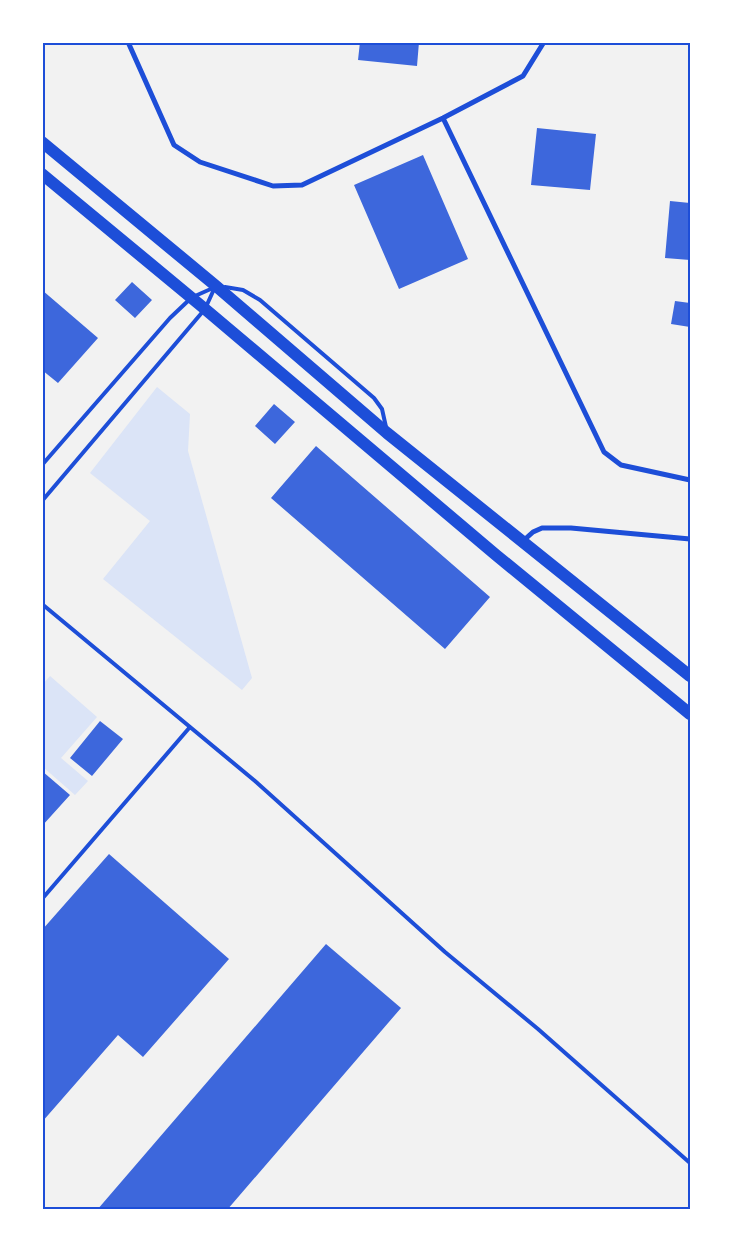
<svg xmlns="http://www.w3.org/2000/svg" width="733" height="1252" font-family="'Roboto Serif',serif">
<rect width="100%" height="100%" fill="#f2f2f2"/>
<path fill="#dbe4f7" d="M157 387 190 414 188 451 252 678 242 690 103 579 150 521 90 473Z
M50 676 97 717 61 758 88 781 75 795 43 767V684Z"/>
<path fill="#3d67dc" d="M360 42H419L417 66 358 60Z
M537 128 596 134 590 190 531 185Z
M423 155 468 259 399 289 354 185Z
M670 201 690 203V260L665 258Z
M132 282 152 300 135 318 115 300Z
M42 290 98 338 58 383 42 370Z
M675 301 690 303V327L671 324Z
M274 404 295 422 275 444 255 426Z
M316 446 490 597 445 649 271 498Z
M100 721 123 739 92 776 70 758Z
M42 771 70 795 42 826Z
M109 854 229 959 143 1057 118 1035 42 1122V930Z
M326 944 401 1008 227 1210H97Z"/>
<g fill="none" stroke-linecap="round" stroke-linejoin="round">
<path stroke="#1d4ed8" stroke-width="4" d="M225 287 243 290 260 300 374 398 382 409 386 427
M195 296 213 288
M42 465 170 318 189 300
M42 501 205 309 215 287
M42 604 255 781 445 952 538 1029 690 1163
M42 899 190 727"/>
<path stroke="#1d4ed8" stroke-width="5" d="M128 42 174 145 200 162 273 186 302 185 443 118 523 76 544 42
M443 118 604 452 621 465 690 480
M523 541 533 532 542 528H571L690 539"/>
<path stroke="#1d4ed8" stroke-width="12" d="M42 142 216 286 387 433 690 676
M42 174 205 309 496 555 690 714"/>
</g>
<rect width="733" height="1252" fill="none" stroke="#ffffff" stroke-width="88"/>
<rect x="44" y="44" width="645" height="1164" fill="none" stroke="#1d4ed8" stroke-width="2"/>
</svg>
